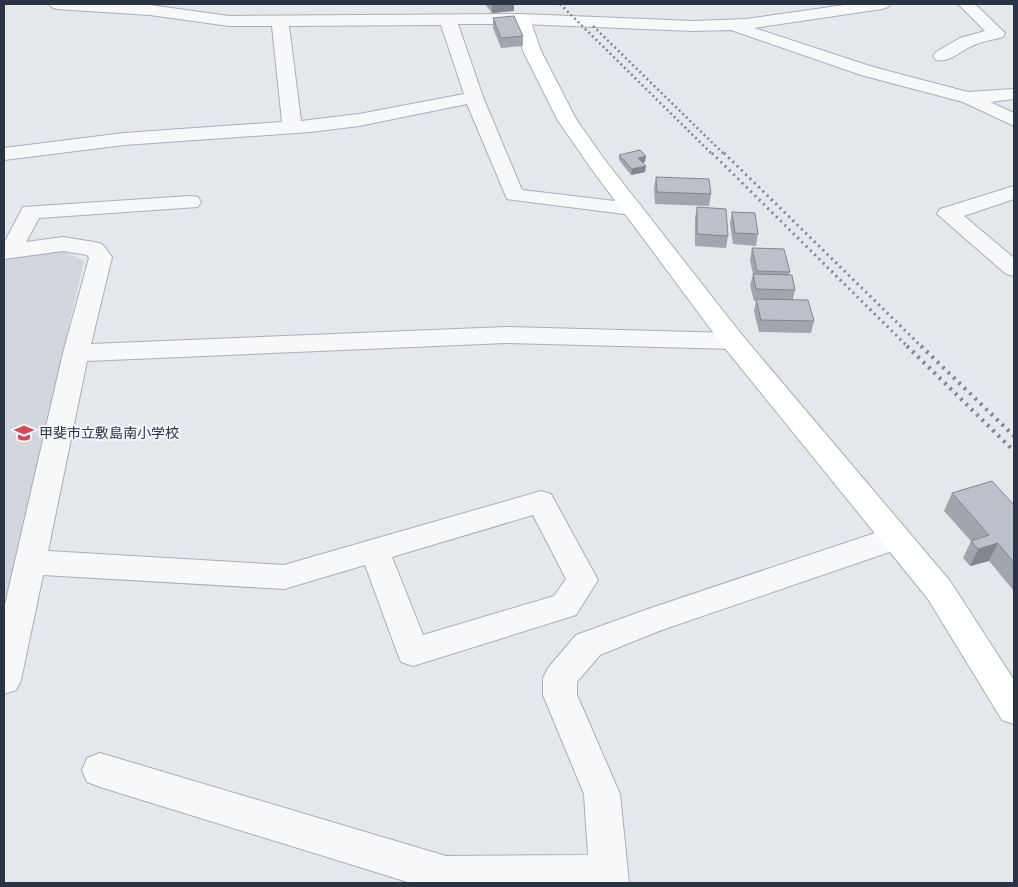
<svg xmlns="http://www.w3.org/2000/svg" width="1018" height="887" font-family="Arial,'Noto Sans JP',sans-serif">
<rect width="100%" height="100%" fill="#e4e7ec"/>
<path fill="#d2d6de" d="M60 249 84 261 4 606V260Z"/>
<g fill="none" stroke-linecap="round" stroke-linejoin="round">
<g stroke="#a9aeb7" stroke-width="2">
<path id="street" d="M49 4 150 5 229 16 522 14 693 21 746 19 851 4H890L888 7 882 9 754 28 873 67 968 92 1014 89V99L990 102 1014 113V126L963 102 861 75 731 30 693 31 522 24H458L483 97 522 190 632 203 640 204 643 209 640 214 632 215 507 199 467 104 359 126 310 132 124 145 4 160V148L124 133 282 122 272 26H229L150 15 57 9 51 7ZM441 25 464 94 359 114 301 121 289 26Z
M958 4H975L1005 33 1003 37C993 40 982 41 972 46 960 51 950 63 936 60L933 56 936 52 960 38 985 31Z
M1014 186V199L964 216 1014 258V276L1006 274 937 214 940 209Z
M190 196 198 197 201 202 198 207 39 218 26 242 63 237 94 242 102 244 112 257 91 344 506 327 733 333 742 335 745 341 742 347 733 349 506 343 87 361 48 551 284 565 541 491 551 494 598 580 576 615 413 666 401 662 397 652 365 565 284 589 43 575 21 680 16 690 4 694V609L63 353 89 258 87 255 63 251 4 259V243L23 207ZM533 515 566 579 554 596 423 635 392 557Z
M896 526 907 530 911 538 907 546 659 631 600 655 577 682V695L620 794 629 883H411L100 787 87 782 82 770 87 758 100 753 446 856 588 855 584 794 543 695V678L548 668 576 635 648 609Z"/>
</g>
<g stroke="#a9aeb7" stroke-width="2">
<path id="secondary" d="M522 14 528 16 530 19 541 51 576 119 604 159 742 335 950 581 1014 680V724L1002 720 928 599 724 347 590 167 557 119 523 51 514 19 516 16Z"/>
</g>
<use href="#street" fill="#f7f8fa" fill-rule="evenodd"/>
<use href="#secondary" fill="#fff" fill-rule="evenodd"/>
<path stroke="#7d8696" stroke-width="2.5" stroke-dasharray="2 3" stroke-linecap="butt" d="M560 4 713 155
M593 26 725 155"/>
<path stroke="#7d8696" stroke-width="3" stroke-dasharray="2 4" stroke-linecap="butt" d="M712 153 908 347
M724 153 922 347"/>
<path stroke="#7d8696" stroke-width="4" stroke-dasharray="2.5 5" stroke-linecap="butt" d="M907 346 1014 451
M921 346 1014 436"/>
</g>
<path fill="#a1a5ae" d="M485 4H514V11L492 13Z
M493 18 523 36V46L501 48 493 28Z
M619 155 645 162H643L645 172 631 175 619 160Z
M656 177 711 194 709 206 655 204 654 188Z
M697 207 728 236 726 248 695 246V218Z
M732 212 758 234 756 246 733 244 730 223Z
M752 248 790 272 789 275 795 290 793 299 814 321 811 333 759 332 754 311 756 301H754L750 285 753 274 750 260Z
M952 493 1014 505V591L989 561 970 566 963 558 971 541 944 511Z"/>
<path fill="#83868d" d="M492 4H514V11L492 13Z
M646 156 645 162 638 164V158Z
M646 166 645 172 631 175 632 169Z
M998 543 989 561 970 566 978 549Z"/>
<path fill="#bbc0ca" stroke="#83868d" d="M514 16 523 36 501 38 493 18Z
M640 150 646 156 638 158 646 166 632 169 619 155Z
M656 177 709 179 711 194 657 192Z
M697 207 726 209 728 236 697 234Z
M732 212 755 213 758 234 735 233Z
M752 248 784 249 790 272 757 271Z
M753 274 792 275 795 290 756 289Z
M756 299 808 300 814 321 761 320Z
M992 481 1014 505V563L998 543 978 549 971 541 989 535 952 493Z"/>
<defs>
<g id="school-bare" transform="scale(1.5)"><path d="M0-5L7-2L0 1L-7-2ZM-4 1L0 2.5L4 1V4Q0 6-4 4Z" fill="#d1495b" stroke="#f4f6f9" stroke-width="2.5" paint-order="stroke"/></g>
</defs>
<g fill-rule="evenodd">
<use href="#school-bare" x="24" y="433"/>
</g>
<g text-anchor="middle" stroke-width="4" stroke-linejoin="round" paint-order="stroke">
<g font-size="14" fill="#2b3445" stroke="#f4f6f9" text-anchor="start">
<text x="39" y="438">甲斐市立敷島南小学校</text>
</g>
</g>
<rect width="1018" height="887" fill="none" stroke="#2b3445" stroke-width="10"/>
</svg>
